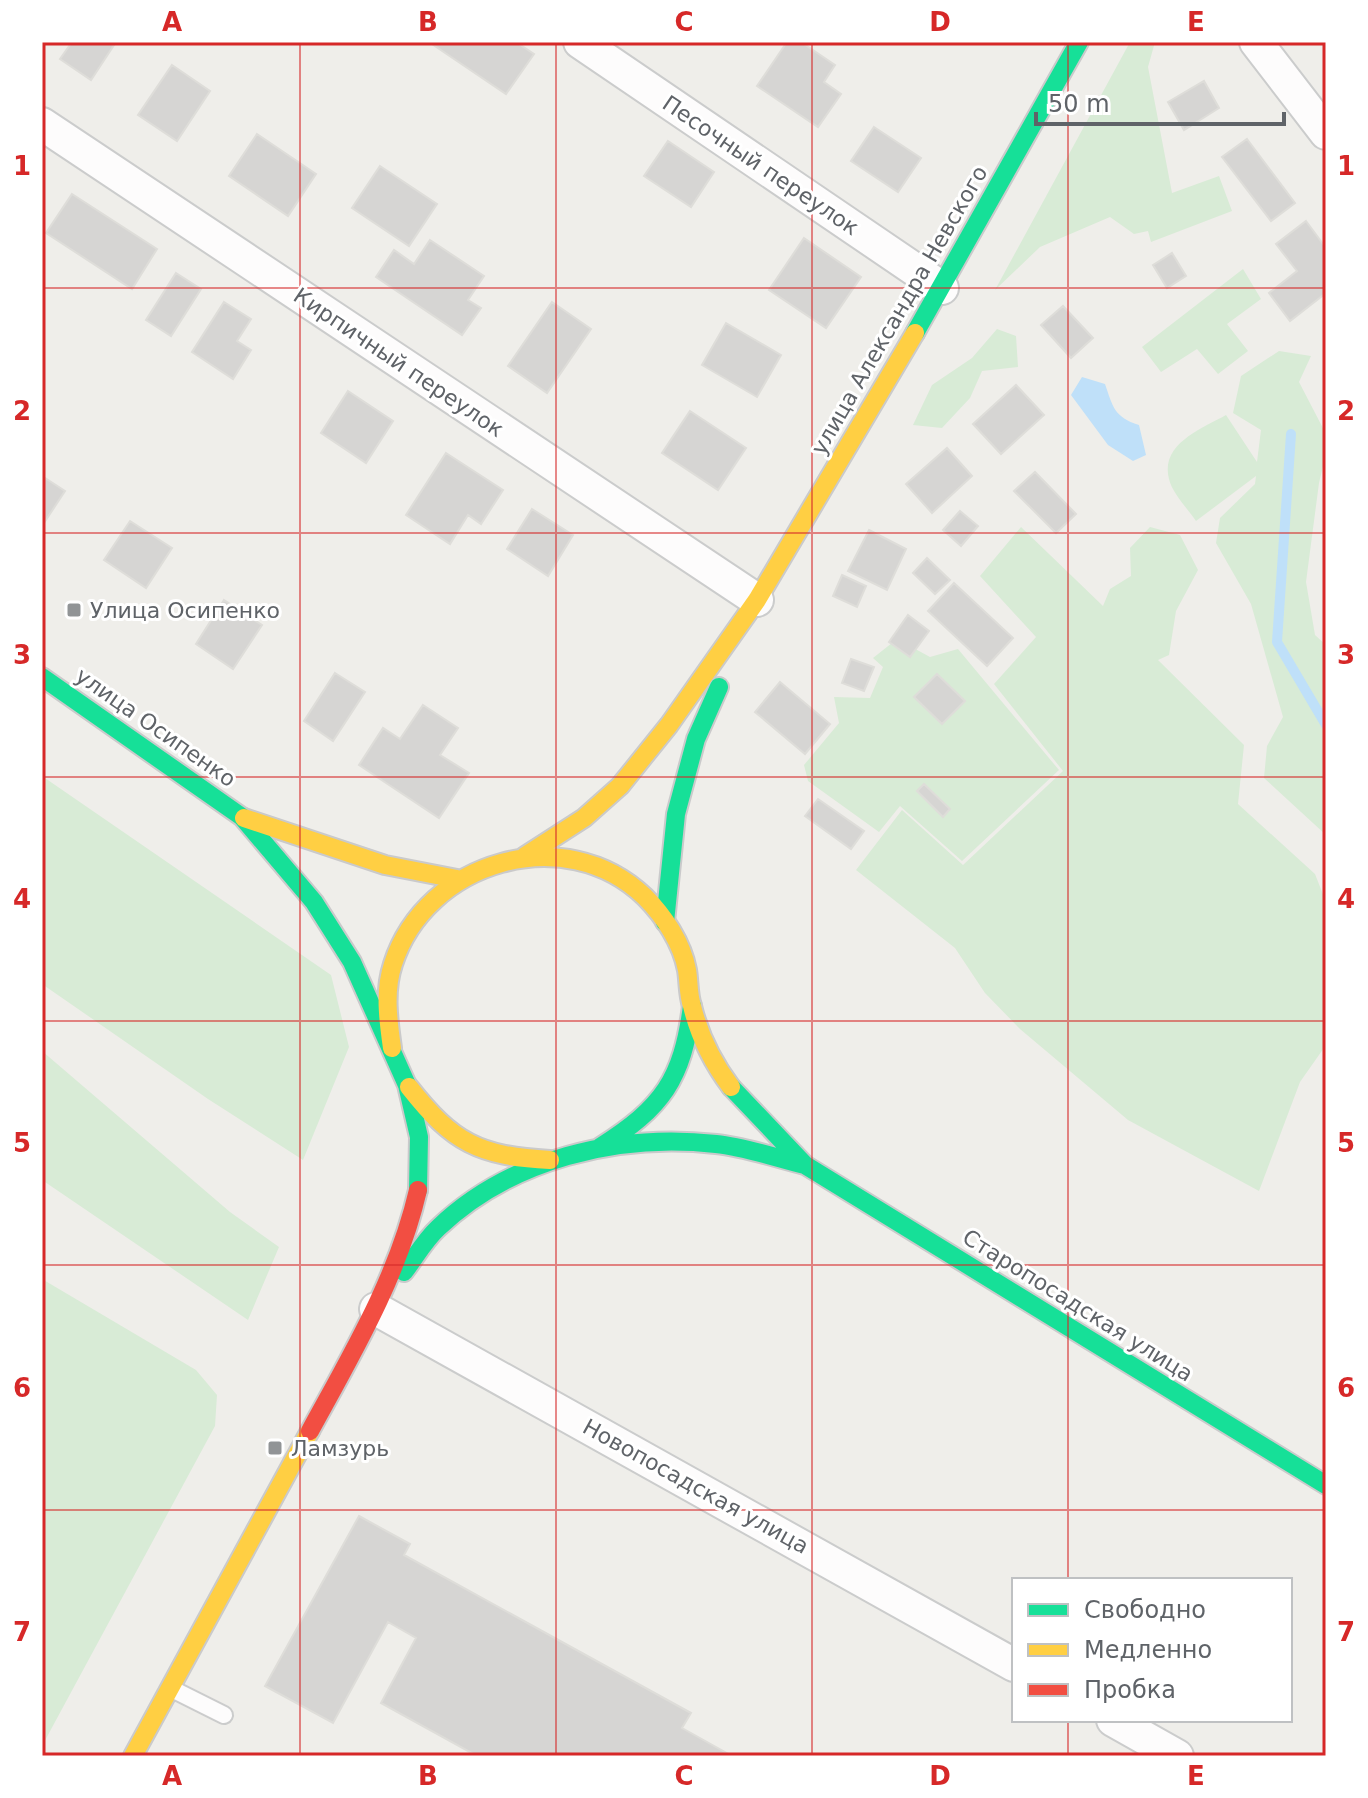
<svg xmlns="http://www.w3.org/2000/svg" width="1368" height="1798" font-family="'DejaVu Sans',sans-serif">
<rect width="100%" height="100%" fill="#efeeea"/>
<path fill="#d8ebd6" d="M1130 42H1155L1148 67 1172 193 1219 176 1232 211 1151 242 1148 231 1134 234 1110 217 1040 247 995 290Z
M1243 269 1261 299 1227 324 1248 351 1218 374 1197 349 1161 372 1142 347Z
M997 329 1016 336 1018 367 982 371 970 398 942 428 913 425 932 385 972 358Z
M1279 351 1311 356 1299 382 1326 434V454L1319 483 1306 582 1315 635 1326 645V835L1264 778 1267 746 1283 717 1251 604 1216 543 1220 518 1255 484 1256 476 1196 521C1188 509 1172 493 1169 479 1160 444 1201 429 1226 415L1257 462 1261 430 1233 413 1241 376Z
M1021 527 1103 606 1110 589 1131 576 1130 548 1150 527 1180 535 1198 570 1176 611 1169 655 1158 660 1244 745 1238 804 1315 874 1326 902V1045L1300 1082 1259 1191 1128 1120 1020 1029 985 993 955 948 856 870 902 810 963 865 1063 771 994 684 1036 637 980 576Z
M897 639 930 657 958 649 1059 770 962 861 900 806 879 832 808 781 804 765 839 723 834 697 870 698 883 667 873 658Z
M42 776 331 975 349 1047 303 1160 208 1099 42 984Z
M42 1051 230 1212 279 1247 248 1320 42 1180Z
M42 1279 196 1370 217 1395 215 1426 42 1746Z"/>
<path fill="#bfe0f9" d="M1082 377 1105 384C1113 407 1114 417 1139 425L1146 455 1133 461 1108 445 1071 395Z"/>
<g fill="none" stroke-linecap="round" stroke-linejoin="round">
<path stroke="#bfe0f9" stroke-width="10" d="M1291 434 1277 642 1326 725"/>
</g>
<path fill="#d6d5d3" stroke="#deddd9" stroke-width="2" d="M72 42H116L91 80 60 59Z
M429 42H516L534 54 506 94Z
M787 42H801L835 65 824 82 841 94 818 127 757 86Z
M172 65 210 91 177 141 138 115Z
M1204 81 1219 108 1184 130 1168 102Z
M874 127 921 158 898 192 851 161Z
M257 134 316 174 288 216 229 176Z
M1247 139 1295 203 1271 221 1222 157Z
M668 141 714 172 691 207 644 176Z
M380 166 437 204 409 246 352 208Z
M72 194 157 249 132 289 46 233Z
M1306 221 1326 248V293L1290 321 1269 293 1297 271 1276 244Z
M804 238 861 277 826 328 769 290Z
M430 240 484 276 468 300 481 308 462 335 376 277 394 250 414 264Z
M1172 253 1186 276 1167 288 1153 265Z
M176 273 201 289 171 336 146 320Z
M224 302 251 319 237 341 251 350 233 379 192 352Z
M552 302 591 329 547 393 508 366Z
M1063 306 1093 338 1071 358 1041 325Z
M726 323 781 355 757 397 702 365Z
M1016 385 1044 415 1001 454 973 424Z
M348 391 393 421 366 463 321 433Z
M690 411 746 448 718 490 662 453Z
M947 448 972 476 932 513 906 484Z
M446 453 503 490 481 524 468 515 450 544 406 515Z
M1035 472 1076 514 1056 533 1014 491Z
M42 476 65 491 42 526Z
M532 509 573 535 548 576 507 549Z
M960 511 978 526 961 546 943 530Z
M130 521 172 548 146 588 104 560Z
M869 530 906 549 887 590 848 571Z
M927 558 950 580 935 594 913 573Z
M842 575 866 586 857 607 833 596Z
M954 583 1013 638 987 666 928 611Z
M224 600 262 625 233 669 196 644Z
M908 615 929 631 910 657 889 642Z
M851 659 874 667 864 691 842 683Z
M335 673 365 692 333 741 304 721Z
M937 674 965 701 942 724 914 697Z
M780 682 830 724 805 754 755 712Z
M423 705 458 728 440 755 469 773 439 818 359 765 383 728 400 739Z
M924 784 950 809 943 817 917 791Z
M818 799 864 831 851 849 805 816Z
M359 1516 410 1544 404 1555 691 1713 682 1728 732 1756H477L381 1703 416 1638 388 1622 333 1723 265 1686Z"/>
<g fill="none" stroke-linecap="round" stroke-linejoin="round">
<g stroke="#cbcccc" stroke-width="20">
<path id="lane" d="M172 1689 224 1715"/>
</g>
<g stroke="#cbcccc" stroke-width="36">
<path id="street" d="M580 42 942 288
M1256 42 1326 133
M42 124 757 600
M376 1309 1014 1665
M1113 1720 1177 1756"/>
</g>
<g stroke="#cacacb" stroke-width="22">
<path id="fast" d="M915 333 1079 42
M42 677 242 817 314 902 352 962 407 1085 419 1137 418 1190
M665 922 676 814 696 739 719 687
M731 1087 805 1165 1326 1485
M600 1147C663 1107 682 1080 692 1006
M404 1272C415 1258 424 1241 438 1228 510 1159 618 1133 716 1144 746 1147 776 1158 805 1165"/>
</g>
<g stroke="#cacacb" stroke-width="22">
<path id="slow" d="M244 818 385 865 457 879
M525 856 584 818 620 786 669 725 757 600 915 333
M392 1048C388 1020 384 991 393 964 426 861 565 820 645 897 664 916 682 943 687 970 689 982 688 994 692 1006 699 1035 713 1063 731 1087
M409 1087C453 1143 479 1156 550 1160
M133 1756 310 1431"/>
</g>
<g stroke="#cacacb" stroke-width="22">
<path id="jam" d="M310 1431C352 1354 398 1277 418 1190"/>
</g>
<use href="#lane" stroke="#fdfcfc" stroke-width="16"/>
<use href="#street" stroke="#fdfcfc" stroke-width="32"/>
<use href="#fast" stroke="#16e098" stroke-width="18"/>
<use href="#slow" stroke="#ffcf43" stroke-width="18"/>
<use href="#jam" stroke="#f24e42" stroke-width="18"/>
</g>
<path fill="none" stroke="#d62828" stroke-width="2" stroke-opacity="0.55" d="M300 42V1756M556 42V1756M812 42V1756M1068 42V1580M42 288H1326M42 533H1326M42 777H1326M42 1021H1326M42 1265H1326M42 1510H1326M1068 1720V1756"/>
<g fill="#919496" stroke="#fff" stroke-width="3">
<rect x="66" y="602" width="16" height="16" rx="4"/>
<rect x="267" y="1440" width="16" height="16" rx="4"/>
</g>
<g text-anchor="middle" stroke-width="6" stroke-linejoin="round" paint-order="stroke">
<g font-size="22" fill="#5f6368" stroke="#fff">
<text transform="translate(761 165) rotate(34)" y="8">Песочный переулок</text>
<text transform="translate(899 310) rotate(-60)" y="8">улица Александра Невского</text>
<text transform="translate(399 362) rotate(34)" y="8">Кирпичный переулок</text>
<text transform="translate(156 727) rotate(35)" y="8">улица Осипенко</text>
<text transform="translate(1078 1305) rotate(32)" y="8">Старопосадская улица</text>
<text transform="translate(696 1486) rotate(29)" y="8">Новопосадская улица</text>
</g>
<g font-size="22" fill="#5f6368" stroke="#fff" text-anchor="start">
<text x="90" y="618">Улица Осипенко</text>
<text x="291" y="1456">Ламзурь</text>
</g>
</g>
<rect width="1368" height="1798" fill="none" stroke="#ffffff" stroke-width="88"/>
<rect x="1012" y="1578" width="280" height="144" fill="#ffffff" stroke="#bfc1c3" stroke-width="2"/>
<rect x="1028" y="1604" width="40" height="12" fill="#16e098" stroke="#bfc1c3" stroke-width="2"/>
<text x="1084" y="1618" font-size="24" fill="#5f6368">Свободно</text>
<rect x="1028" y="1644" width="40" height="12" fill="#ffcf43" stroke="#bfc1c3" stroke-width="2"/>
<text x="1084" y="1658" font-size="24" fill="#5f6368">Медленно</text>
<rect x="1028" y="1684" width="40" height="12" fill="#f24e42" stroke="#bfc1c3" stroke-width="2"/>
<text x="1084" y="1698" font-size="24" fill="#5f6368">Пробка</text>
<path d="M1036 112v12h248v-12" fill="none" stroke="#5f6368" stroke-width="4"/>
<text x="1048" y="112" font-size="24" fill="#5f6368" stroke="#ffffff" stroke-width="6" paint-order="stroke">50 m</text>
<rect x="44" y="44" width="1280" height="1710" fill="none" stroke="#d62828" stroke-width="3"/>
<g font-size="26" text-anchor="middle" font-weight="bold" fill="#d62828">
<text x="172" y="31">A</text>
<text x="428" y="31">B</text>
<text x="684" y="31">C</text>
<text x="940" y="31">D</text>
<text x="1196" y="31">E</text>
<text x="22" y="175">1</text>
<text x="1346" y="175">1</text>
<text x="22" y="420">2</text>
<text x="1346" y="420">2</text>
<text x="22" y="664">3</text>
<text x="1346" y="664">3</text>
<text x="22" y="908">4</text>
<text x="1346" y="908">4</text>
<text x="22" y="1152">5</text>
<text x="1346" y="1152">5</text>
<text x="22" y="1397">6</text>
<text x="1346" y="1397">6</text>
<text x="22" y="1641">7</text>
<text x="1346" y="1641">7</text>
<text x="172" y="1785">A</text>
<text x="428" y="1785">B</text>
<text x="684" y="1785">C</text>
<text x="940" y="1785">D</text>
<text x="1196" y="1785">E</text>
</g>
</svg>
